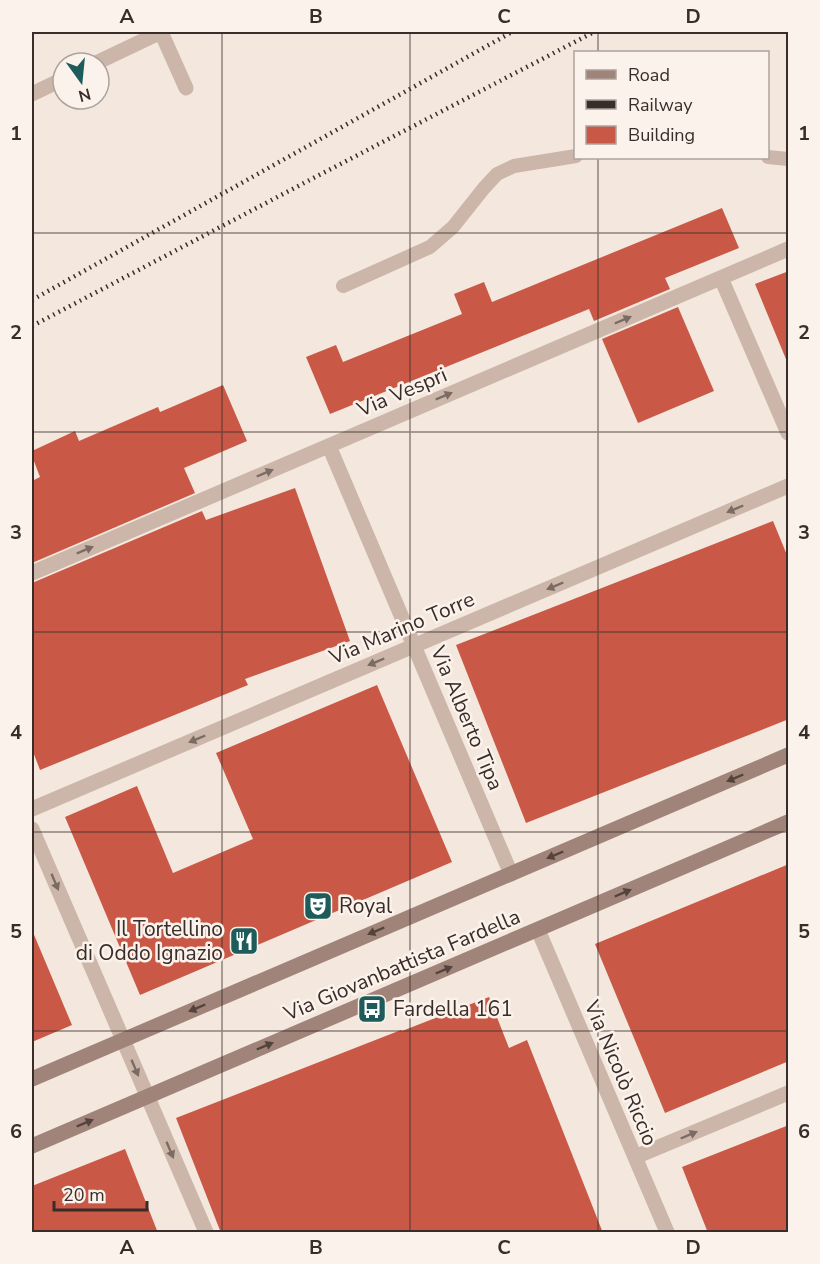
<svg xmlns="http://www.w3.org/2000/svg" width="820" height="1264" font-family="'Nunito Sans',sans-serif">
<rect width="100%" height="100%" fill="#f3e7de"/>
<path fill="#c95946" d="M722 208 739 248 665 278 670 289 594 321 589 309 330 414 306 357 336 345 343 362 462 314 454 294 484 282 492 302Z
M789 271V364H788L755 284Z
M678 307 714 391 638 423 602 339Z
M223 385 247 441 184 468 195 493 32 563V481L40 477 32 456V451L75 431 79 441 158 407 160 412Z
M295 488 350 641 245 679 248 685 40 770 32 749V583L202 511 206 520Z
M773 521 789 560V719L526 823 456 645Z
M377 685 452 862 140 995 65 817 137 786 173 873 253 839 216 753Z
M789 864V1061L665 1113 595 944Z
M32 930 72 1025 32 1042Z
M489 997 509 1048 527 1040 603 1233H221L176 1118 401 1030 402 1031Z
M789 1125V1233H708L682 1167Z
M125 1149 158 1233H32V1186Z"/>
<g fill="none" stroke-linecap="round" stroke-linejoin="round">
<path stroke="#ccb6a9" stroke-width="14" d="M768 157 788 159
M343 286 430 247 453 227 484 188 497 174 514 166 576 156"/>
<path stroke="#ccb6a9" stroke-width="15" d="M161 32 186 88
M96 63 161 32
M32 94 63 79
M721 278 788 433
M329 446 511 874
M32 573 788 249
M32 809 788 486
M32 829 206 1232
M538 930 667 1232
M635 1157 788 1093"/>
<path stroke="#a0847a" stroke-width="15" d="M32 1079 788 755
M32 1146 788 822"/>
<path stroke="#392d29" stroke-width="4.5" stroke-dasharray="1.5 4.5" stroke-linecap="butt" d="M32 300 512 32
M32 326 304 183 594 32"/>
</g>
<defs><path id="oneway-solid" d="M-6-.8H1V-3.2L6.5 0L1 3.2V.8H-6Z" transform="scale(1.5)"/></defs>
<g fill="#7b6b63">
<use href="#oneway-solid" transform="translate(623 320) rotate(-23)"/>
<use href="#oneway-solid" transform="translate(444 396) rotate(-23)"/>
<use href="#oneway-solid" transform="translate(265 473) rotate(-23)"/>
<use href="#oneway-solid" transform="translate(735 509) rotate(157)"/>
<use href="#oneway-solid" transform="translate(85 550) rotate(-23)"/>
<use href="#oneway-solid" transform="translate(555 586) rotate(157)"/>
<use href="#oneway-solid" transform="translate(376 662) rotate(157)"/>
<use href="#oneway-solid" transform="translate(197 739) rotate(157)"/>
<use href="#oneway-solid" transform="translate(55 882) rotate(67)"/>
<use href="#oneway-solid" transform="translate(135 1068) rotate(67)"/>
<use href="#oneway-solid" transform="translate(689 1135) rotate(-23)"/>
<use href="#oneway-solid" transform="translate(170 1150) rotate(67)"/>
</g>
<g fill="#53433d">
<use href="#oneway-solid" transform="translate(735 778) rotate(157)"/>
<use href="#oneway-solid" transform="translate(555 855) rotate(157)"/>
<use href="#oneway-solid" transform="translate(623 893) rotate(-23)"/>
<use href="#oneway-solid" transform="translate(376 931) rotate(157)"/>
<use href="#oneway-solid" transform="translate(444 970) rotate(-23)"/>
<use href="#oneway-solid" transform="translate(197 1008) rotate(157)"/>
<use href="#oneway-solid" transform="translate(265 1046) rotate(-23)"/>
<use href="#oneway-solid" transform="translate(85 1123) rotate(-23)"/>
</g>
<path fill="none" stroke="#392d29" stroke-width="1.5" stroke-opacity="0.55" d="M222 32V1232M410 32V1232M598 32V52M598 158V1232M32 233H788M32 432H788M32 632H788M32 832H788M32 1031H788"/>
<defs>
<g id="theatre-square" transform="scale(1.5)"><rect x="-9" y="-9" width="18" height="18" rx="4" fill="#1d5c5a" stroke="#fbf2eb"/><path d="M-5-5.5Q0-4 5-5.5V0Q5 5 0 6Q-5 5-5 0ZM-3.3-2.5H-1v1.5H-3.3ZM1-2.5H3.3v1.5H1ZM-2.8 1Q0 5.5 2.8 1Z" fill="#fff"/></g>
<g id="restaurant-square" transform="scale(1.5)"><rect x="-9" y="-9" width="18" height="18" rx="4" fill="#1d5c5a" stroke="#fbf2eb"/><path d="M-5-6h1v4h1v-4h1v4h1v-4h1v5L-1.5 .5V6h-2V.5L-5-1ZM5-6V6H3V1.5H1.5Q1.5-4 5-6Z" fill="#fff"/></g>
<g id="bus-square" transform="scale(1.5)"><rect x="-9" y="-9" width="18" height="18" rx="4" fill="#1d5c5a" stroke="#fbf2eb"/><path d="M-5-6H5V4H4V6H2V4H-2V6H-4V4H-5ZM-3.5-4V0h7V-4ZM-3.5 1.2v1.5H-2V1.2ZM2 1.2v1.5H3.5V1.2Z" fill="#fff"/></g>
</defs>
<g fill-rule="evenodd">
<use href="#theatre-square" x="318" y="906"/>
<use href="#restaurant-square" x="244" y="941"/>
<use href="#bus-square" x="372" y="1009"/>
</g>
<g text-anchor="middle" stroke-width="5" stroke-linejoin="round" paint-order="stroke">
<g font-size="21" fill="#392d29" stroke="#fbf2eb">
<text transform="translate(402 392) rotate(-23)" y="7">Via Vespri</text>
<text transform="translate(402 628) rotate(-23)" y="7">Via Marino Torre</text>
<text transform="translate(467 718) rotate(67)" y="7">Via Alberto Tipa</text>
<text transform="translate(402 965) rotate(-23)" y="7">Via Giovanbattista Fardella</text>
<text transform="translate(621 1073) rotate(67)" y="7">Via Nicolò Riccio</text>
</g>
<g font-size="21" fill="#392d29" stroke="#fbf2eb" text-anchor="start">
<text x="339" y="913">Royal</text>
<text x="223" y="936" text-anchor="end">Il Tortellino<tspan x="223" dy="24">di Oddo Ignazio</tspan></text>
<text x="393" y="1016">Fardella 161</text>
</g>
</g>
<rect width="820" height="1264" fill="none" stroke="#fbf2eb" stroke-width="66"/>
<rect x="574" y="51" width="195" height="108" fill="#fbf2eb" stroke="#ada39d" stroke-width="1.5"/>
<rect x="586" y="70" width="30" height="9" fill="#a0847a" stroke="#ada39d" stroke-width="1.5"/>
<text x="628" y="81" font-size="18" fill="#392d29">Road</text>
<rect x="586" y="100" width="30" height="9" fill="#392d29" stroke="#ada39d" stroke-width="1.5"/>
<text x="628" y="111" font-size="18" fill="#392d29">Railway</text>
<rect x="586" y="126" width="30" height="18" fill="#c95946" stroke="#ada39d" stroke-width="1.5"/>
<text x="628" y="141" font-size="18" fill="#392d29">Building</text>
<g transform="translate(81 81) rotate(165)"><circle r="28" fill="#fbf2eb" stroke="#ada39d" stroke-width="1.5"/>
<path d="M0-4.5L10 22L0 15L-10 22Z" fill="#1d5c5a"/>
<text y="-9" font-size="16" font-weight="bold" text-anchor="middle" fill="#392d29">N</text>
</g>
<path d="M54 1201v9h93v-9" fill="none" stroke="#392d29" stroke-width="3"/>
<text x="63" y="1201" font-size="18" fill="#392d29" stroke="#fbf2eb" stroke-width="4.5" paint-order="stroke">20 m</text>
<rect x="33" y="33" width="754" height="1198" fill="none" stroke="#392d29" stroke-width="2"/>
<g font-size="20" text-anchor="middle" font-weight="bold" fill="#392d29">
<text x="127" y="23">A</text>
<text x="316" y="23">B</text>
<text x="504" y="23">C</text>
<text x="693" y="23">D</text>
<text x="16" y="140">1</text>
<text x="804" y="140">1</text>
<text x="16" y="339">2</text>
<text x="804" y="339">2</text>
<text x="16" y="539">3</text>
<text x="804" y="539">3</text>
<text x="16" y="739">4</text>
<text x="804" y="739">4</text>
<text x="16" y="938">5</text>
<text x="804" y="938">5</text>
<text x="16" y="1138">6</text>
<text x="804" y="1138">6</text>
<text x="127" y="1254">A</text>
<text x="316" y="1254">B</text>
<text x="504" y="1254">C</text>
<text x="693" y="1254">D</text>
</g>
</svg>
